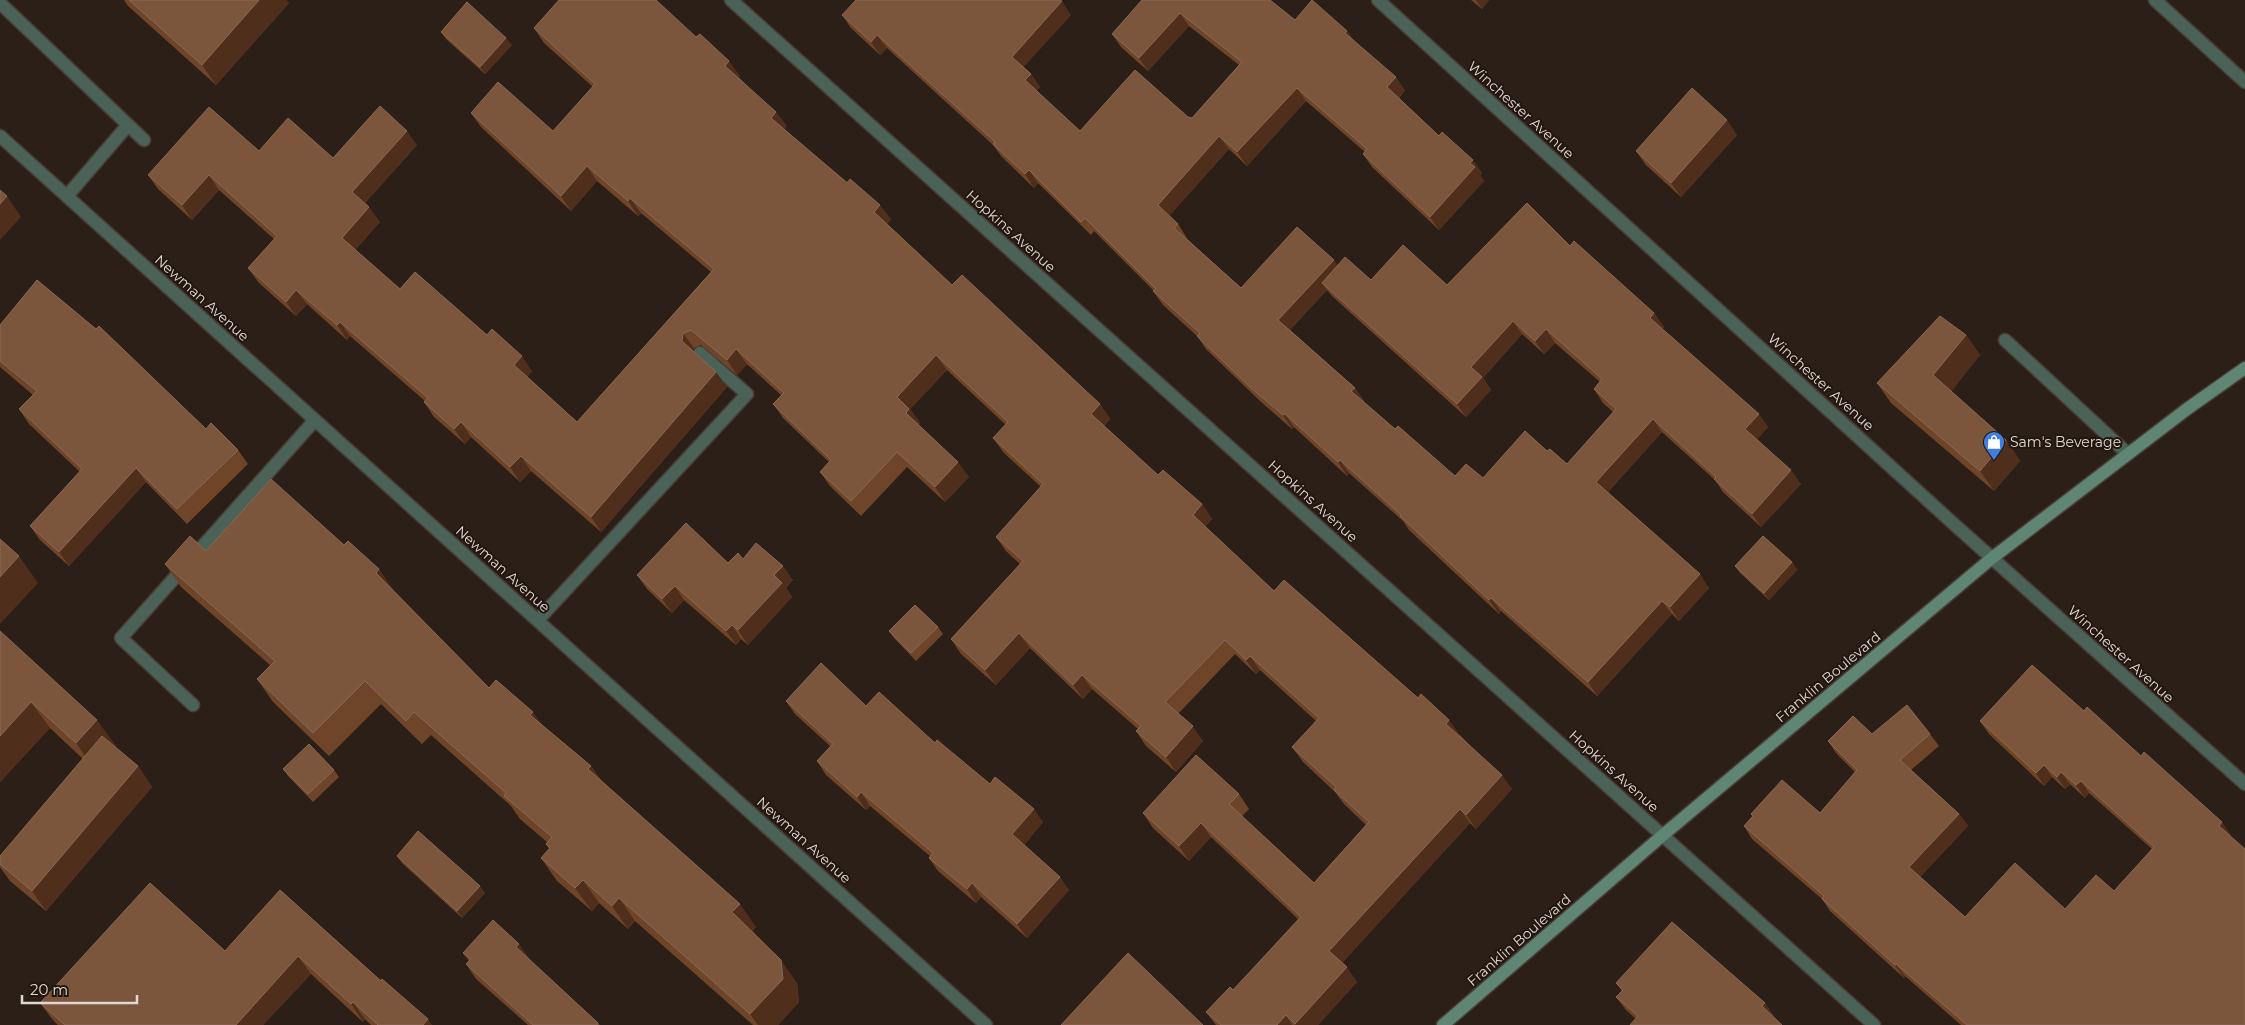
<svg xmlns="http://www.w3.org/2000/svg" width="2245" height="1025" font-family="Montserrat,sans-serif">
<rect width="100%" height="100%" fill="#2c1f18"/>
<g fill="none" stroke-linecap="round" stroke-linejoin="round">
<g stroke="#493d36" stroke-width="15">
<path id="lane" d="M0 3 144 140
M67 196 128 125
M2005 340 2128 454
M538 620 747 394 700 353
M193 705 121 638 315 420"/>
</g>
<g stroke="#493d36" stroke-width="15">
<path id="street" d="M731 0 1874 1025
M1378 0 1956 526 2245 784
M2155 0 2245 82
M0 136 986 1025"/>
</g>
<g stroke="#493d36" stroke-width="15">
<path id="secondary" d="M1443 1025 1663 835 1992 558 2187 409 2245 368"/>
</g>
<use href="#lane" stroke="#4a6257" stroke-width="12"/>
<use href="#street" stroke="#4a6257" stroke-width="12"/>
<use href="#secondary" stroke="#5f8675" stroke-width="12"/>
</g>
<path fill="#6f452a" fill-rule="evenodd" d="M124 0H286L289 3 216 85 128 6Z
M1142 0 1295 20 1347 31 1354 41 1405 90 1399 98 1439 136 1482 173 1480 175 1484 181 1439 230 1372 167 1363 154 1365 152 1306 101 1247 166 1229 149 1169 216 1178 224 1187 238H1186L1241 288 1338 266 1371 280 1447 285 1570 246 1654 313 1664 327 1662 329 1768 427 1757 439 1801 484 1761 527 1723 492 1715 480 1662 432 1608 492 1709 588 1679 621 1672 614 1597 696 1501 611 1499 614 1409 530 1403 521 1349 473 1347 476 1294 427 1292 429 1260 401 1206 349 1197 336 1163 305 1153 291H1154L1094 231 1091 235 1038 183 1034 188 1002 157 993 145 887 48 880 55 851 28 842 15H1071L1023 67 1031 74 1040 87 1036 91 1080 131 1188 117 1192 118 1239 65 1189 26 1148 71 1121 47 1112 34ZM1327 290 1332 296 1466 417 1491 390 1483 378 1522 334 1544 354 1555 343 1600 382 1594 389 1603 403 1613 412 1567 464 1547 451 1483 478 1455 476 1395 429 1363 401H1364L1355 388 1290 330Z
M1471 0H1489L1482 9Z
M534 28 696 37 740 76 738 77 787 126 784 129 891 219 887 224 952 285 1100 404 1110 419 1104 426 1158 475 1202 504 1212 519 1205 527 1274 591 1460 735 1512 789 1476 829 1470 823 1342 963 1357 982 1318 1025H1216L1206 1012 1233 990 1298 919 1211 837 1189 861 1153 828 1143 813 1239 794 1249 809 1242 816 1314 883 1366 825 1344 804 1335 792 1303 762 1292 747 1316 721 1260 670 1256 674 1235 654 1178 714 1203 741 1176 772 1146 746 1136 731 1138 729 1092 689 1083 699 1030 648 996 685 961 654 951 639 1020 564 1006 551 996 537 1041 487 1004 453 993 438 1006 425 947 370 910 409 920 423 918 425 969 477 945 502 907 467 861 516 830 486 820 472 829 462 783 418 773 404 781 395 747 364 737 375 701 345 694 348 693 351 716 372 727 387 601 532 531 471 520 482 471 437 465 444 434 417 424 402 425 401 350 336 347 340 307 304 296 316 259 283 248 268 274 239 219 190 192 220 158 189 148 175 259 151 333 158 417 145 365 203 380 222 355 250 400 289 487 335 532 371 527 377 577 422 711 272 641 213 638 216 597 181 571 211 481 127 471 113 553 131 593 87 544 43Z
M441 32 512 45 485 74 446 39Z
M1737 135 1681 197 1646 165 1636 151Z
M0 325 206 429 238 450 248 464 187 524 146 482 69 566 40 540 30 526 80 472 29 424 19 409 33 395 0 367Z
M1966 335 1980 355 1951 391 2006 440 2020 461 1994 491 1891 403 1877 383Z
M206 551 395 592 489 688 542 725 591 766 603 783 756 927 752 931 797 983 799 1002 778 1025H753L635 921 628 929 599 903 592 911 557 881 541 858 549 849 546 844 547 842 520 819 511 806 431 735 422 744 381 704 329 756 273 702 257 679 270 665 181 587 165 564Z
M743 559 793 580 786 588 792 597 748 645 741 639 736 645 684 600 672 613 647 589 637 575 728 563Z
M1792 562 1797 570 1769 600 1740 573 1735 566Z
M938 627 943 634 916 661 894 638 889 631Z
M0 631 116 746 115 747 138 766 152 787 46 911 10 881 0 867V856L83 759 50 728 0 782Z
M786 701 866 706 935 743 990 784 1043 822 1024 845 1069 890 1027 938 981 897 976 903 938 871 929 858 930 856 870 806 866 810 826 775 817 761 830 746 795 714Z
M2084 711 2141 756 2231 835 2230 836 2245 1025H1961L1905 976 1904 978 1830 911 1822 899 1752 839 1744 826 1753 816 1751 814 1820 813 1855 772 1836 753 1828 741 1872 734H1930L1939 746 1911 770 1959 814 1968 826 1920 877 1965 917 2065 909 2114 891 2152 849 2089 793 2085 798 2070 784 2065 789 2052 777 2044 786 1989 734 1980 721Z
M283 769 334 770 339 777 313 802 288 776Z
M397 856 485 893 462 918 402 863Z
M280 890 381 981 432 1025H371L365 1019 363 1022 311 974 263 1025H58L53 1020 40 1003 225 951Z
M463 953 529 958H528L600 1025H528L476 979 466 964 469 961Z
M1616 983 1774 1016 1773 1017 1636 1019 1626 1010 1616 997 1622 991Z"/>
<path fill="#4f2f1b" d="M259 0H286L289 3 216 85 202 65Z
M1476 0H1489L1482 9Z
M1062 1 1071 15 1021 70 1012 57Z
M1180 13 1189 26 1148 71 1139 58Z
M1347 31 1356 44 1345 33Z
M877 35 887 48 880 55 871 42Z
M506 38 512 45 485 74 480 67Z
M729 61 740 76 736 80 725 66Z
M1031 74 1040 87 1034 93 1025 80Z
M1396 77 1405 90 1396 100 1387 87Z
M1297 88 1306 101 1247 166 1237 152Z
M776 112 787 126 781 133 771 118Z
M1727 120 1737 135 1681 197 1671 183Z
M407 131 417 145 362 206 352 192Z
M1219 136 1229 149 1167 218 1158 205Z
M1473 160 1482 173 1480 175 1484 181 1439 230 1430 217Z
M587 166 597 181 571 211 561 196Z
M1029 170 1038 183 1034 188 1025 174Z
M209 175 219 190 192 220 182 205Z
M7 196 21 217 0 240V204Z
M630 198 641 213 638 216 628 201Z
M880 205 891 219 885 226 874 212Z
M369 207 380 222 352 253 342 238Z
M1334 260 1343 273 1322 283 1327 290 1287 333 1278 320Z
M296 290 307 304 296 316 286 302Z
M1654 313 1664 327 1659 332 1650 318Z
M1513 321 1522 334 1483 378 1491 390 1466 417 1457 404 1471 367Z
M340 322 350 336 347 340 337 325Z
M1546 329 1555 343 1544 354 1535 341Z
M683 333 694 348 693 356 682 341Z
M1966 335 1980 355 1948 396 1933 375Z
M736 349 747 364 737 375 727 360Z
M936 355 947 370 910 409 920 423 916 427 906 413 897 397Z
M522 356 532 371 524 380 514 365Z
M716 372 727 387 601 532 591 517Z
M1355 388 1364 401 1361 404 1351 391Z
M1100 404 1110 419 1101 428 1091 414Z
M1285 414 1294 427 1292 429 1283 415Z
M1759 414 1768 427 1755 442 1745 429Z
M1653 419 1662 432 1605 495 1596 482Z
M461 422 471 437 465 444 454 429Z
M2006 440 2020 461 1994 491 1980 471Z
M521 456 531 471 520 482 510 467Z
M1340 460 1349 473 1347 476 1338 462Z
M958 462 969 477 945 502 935 487Z
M136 468 146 482 69 566 59 552Z
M1791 470 1801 484 1761 527 1752 514Z
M1202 504 1212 519 1203 529 1193 515Z
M19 556 38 583 0 624V577Z
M1792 562 1797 570 1769 600 1764 593Z
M783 566 793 580 786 588 792 597 748 645 738 630 774 575Z
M379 569 395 592 376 573Z
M1700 574 1709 588 1679 621 1670 607Z
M675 586 684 600 672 613 662 599Z
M1491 598 1501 611 1499 614 1489 600Z
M1662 601 1672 614 1597 696 1588 682Z
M732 625 741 639 736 645 726 631Z
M1019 633 1030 648 996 685 985 670Z
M1250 656 1260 670 1256 674 1246 660Z
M1082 675 1092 689 1083 699 1073 685Z
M31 702 50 728 0 782V736Z
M533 712 549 735 530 715Z
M97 720 116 746 94 769 76 743Z
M1449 720 1460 735 1457 738 1446 724Z
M1193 726 1203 741 1176 772 1166 757Z
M2044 765 2052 777 2044 786 2036 773Z
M138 766 152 787 46 911 32 891Z
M591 766 607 789 588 769Z
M2061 772 2070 784 2065 789 2057 777Z
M1502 775 1512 789 1476 829 1466 815Z
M2081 781 2089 793 2085 798 2076 785Z
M861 792 870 806 866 810 857 797Z
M1034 809 1043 822 1022 848 1012 834Z
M1460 809 1470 823 1339 966 1329 951Z
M1959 814 1968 826 1918 879 1909 867Z
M2222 822 2231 835 2227 838 2219 826Z
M1201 823 1211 837 1189 861 1179 846Z
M1060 877 1069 890 1027 938 1017 924Z
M583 880 599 903 592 911 575 888Z
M972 883 981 897 976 903 967 889Z
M480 886 485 893 462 918 457 911Z
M619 898 635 921 628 929 612 906Z
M740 904 756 927 748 935 732 912Z
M519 944 529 958 526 961 516 947Z
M298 956 311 974 263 1025H236Z
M781 960 797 983 799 1002 778 1025H758L750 1014Z
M1896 964 1905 976 1904 978 1895 965Z
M1347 967 1357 982 1318 1025H1296L1295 1024Z
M353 1002 365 1019 363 1022 351 1004Z
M1765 1003 1774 1016 1771 1020 1762 1006Z
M1286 1015 1292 1025H1277Z
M428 1019 432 1025H423Z"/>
<path fill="#7b553c" stroke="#8b6954" d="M129 0H259L202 65Z
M559 0H656L696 37 700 34 729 61 725 66 776 112 771 118 847 183 850 179 880 205 874 212 952 285 962 275 1100 404 1091 414 1158 475 1163 470 1202 504 1193 515 1274 591 1284 580 1418 698 1421 694 1449 720 1446 724 1502 775 1466 815 1460 809 1329 951 1347 967 1295 1024 1286 1015 1277 1025H1221L1206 1012 1230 987 1233 990 1301 917 1201 823 1179 846 1143 813 1196 755 1239 794 1229 804 1314 883 1369 822 1334 790 1336 787 1292 747 1319 718 1250 656 1246 660 1225 640 1165 702 1193 726 1166 757 1136 731 1141 726 1082 675 1073 685 1019 633 985 670 951 639 1023 561 996 537 1043 484 993 438 1008 422 936 355 897 397 909 409 906 413 958 462 935 487 897 452 851 501 820 472 831 460 773 404 784 393 736 349 727 360 691 330 683 333 682 341 716 372 591 517 521 456 510 467 461 422 454 429 424 402 428 398 340 322 337 325 296 290 286 302 248 268 277 236 209 175 182 205 148 175 209 107 259 151 288 118 333 158 380 106 407 131 352 192 369 207 342 238 400 289 415 272 487 335 492 329 522 356 514 365 577 422 714 269 630 198 628 201 587 166 561 196 471 113 498 82 553 131 595 84 534 28Z
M856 0H1060L1062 1 1012 57 1031 74 1025 80 1080 131 1135 70 1188 117 1192 118 1242 62 1180 13 1139 58 1112 34 1142 0H1270L1295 20 1312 0 1347 31 1345 33 1396 77 1387 87 1439 136 1442 132 1473 160 1470 163 1475 167 1430 217 1363 154 1367 149 1297 88 1237 152 1219 136 1158 205 1178 224 1174 228 1241 288 1297 227 1334 260 1278 320 1355 388 1351 391 1395 429 1398 426 1455 476 1466 464 1483 478 1525 431 1547 451 1550 449 1567 464 1616 409 1594 389 1602 379 1546 329 1535 341 1513 321 1471 367 1482 377 1457 404 1322 283 1345 257 1371 280 1403 245 1447 285 1527 203 1570 246 1574 241 1654 313 1650 318 1759 414 1745 429 1791 470 1752 514 1714 479 1716 477 1653 419 1596 482 1700 574 1670 607 1662 601 1588 682 1491 598 1489 600 1400 516 1401 515 1340 460 1338 462 1285 414 1283 415 1251 388 1197 336 1200 333 1153 291 1156 289 1085 218 1081 222 1029 170 1025 174 993 144 995 142 877 35 871 42 842 15Z
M467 2 506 38 480 67 441 32Z
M1692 88 1727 120 1671 183 1636 151Z
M0 190 7 196 0 204Z
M37 280 96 329 99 326 206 429 211 423 238 450 177 509 136 468 59 552 30 526 82 469 19 409 37 391 0 361V325Z
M1940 316 1966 335 1933 375 2006 440 1980 471 1877 383Z
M271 479 344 545 348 541 379 569 376 573 489 688 496 680 533 712 530 715 591 766 588 769 740 904 732 912 781 960 783 979 750 1014 619 898 612 906 583 880 575 888 541 858 550 848 546 844 552 837 504 796 506 793 414 712 406 721 365 681 313 733 257 679 275 661 165 564 190 536 206 551Z
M686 523 728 563 738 553 743 559 756 543 783 566 774 575 782 583 738 630 732 625 726 631 675 586 662 599 637 575Z
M1763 536 1792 562 1764 593 1735 566Z
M0 539 19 556 0 577Z
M915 605 938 627 911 653 889 631Z
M0 631 97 720 76 743 31 702 0 736Z
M821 663 866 706 879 692 935 743 937 740 990 784 995 777 1034 809 1012 834 1060 877 1017 924 972 883 967 889 929 858 933 853 861 792 857 797 817 761 833 744 786 701Z
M2032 665 2084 711 2087 707 2141 756 2144 752 2222 822 2219 826 2245 849V1025H1967L1896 964 1895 965 1822 899 1824 896 1744 826 1753 816 1751 814 1782 780 1820 813 1857 770 1828 741 1853 716 1872 734 1907 705 1930 734 1900 760 1959 814 1909 867 1965 917 2015 863 2065 909 2096 875 2114 891 2154 847 2081 781 2076 785 2061 772 2057 777 2044 765 2036 773 1980 721Z
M102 736 138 766 32 891 0 864V856Z
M309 744 334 770 308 794 283 769Z
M418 831 480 886 457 911 397 856Z
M150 883 225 951 280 890 381 981 382 979 428 1019 423 1025H378L353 1002 351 1004 298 956 236 1025H65L40 1003Z
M493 920 519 944 516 947 598 1023 597 1025H533L466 964 471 959 463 953Z
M1672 922 1765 1003 1762 1006 1782 1025H1630L1638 1016 1616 997 1623 990 1616 983Z
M1128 953 1203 1025H1061Z"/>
<defs>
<g id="shop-pin" transform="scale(1.125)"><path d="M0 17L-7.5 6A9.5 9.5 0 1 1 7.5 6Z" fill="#3f7fe0" stroke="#22160f"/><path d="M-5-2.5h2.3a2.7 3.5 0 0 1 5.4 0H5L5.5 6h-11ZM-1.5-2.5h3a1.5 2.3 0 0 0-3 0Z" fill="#fff"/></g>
</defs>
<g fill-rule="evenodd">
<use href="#shop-pin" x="1994" y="442"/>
</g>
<g text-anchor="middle" stroke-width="4" stroke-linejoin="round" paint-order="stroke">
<g font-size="14" fill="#e0d8d3" stroke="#22160f">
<text transform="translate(1521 110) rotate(42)" y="5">Winchester Avenue</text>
<text transform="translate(1011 231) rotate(42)" y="5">Hopkins Avenue</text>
<text transform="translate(202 298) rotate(42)" y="5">Newman Avenue</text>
<text transform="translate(1821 382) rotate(42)" y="5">Winchester Avenue</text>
<text transform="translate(1313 501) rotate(42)" y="5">Hopkins Avenue</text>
<text transform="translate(503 569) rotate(42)" y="5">Newman Avenue</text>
<text transform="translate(2121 654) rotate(42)" y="5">Winchester Avenue</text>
<text transform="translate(1828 677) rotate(-40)" y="5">Franklin Boulevard</text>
<text transform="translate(1614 771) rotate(42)" y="5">Hopkins Avenue</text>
<text transform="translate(804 840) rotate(42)" y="5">Newman Avenue</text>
<text transform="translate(1519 940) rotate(-41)" y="5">Franklin Boulevard</text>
</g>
<g font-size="14" fill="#e0d8d3" stroke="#22160f" text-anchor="start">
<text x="2010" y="447">Sam's Beverage</text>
</g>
</g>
<path d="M22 995v8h115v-8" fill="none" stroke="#e0d8d3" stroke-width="2.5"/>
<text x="30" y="995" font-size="15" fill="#e0d8d3" stroke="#22160f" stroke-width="4" paint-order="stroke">20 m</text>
</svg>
